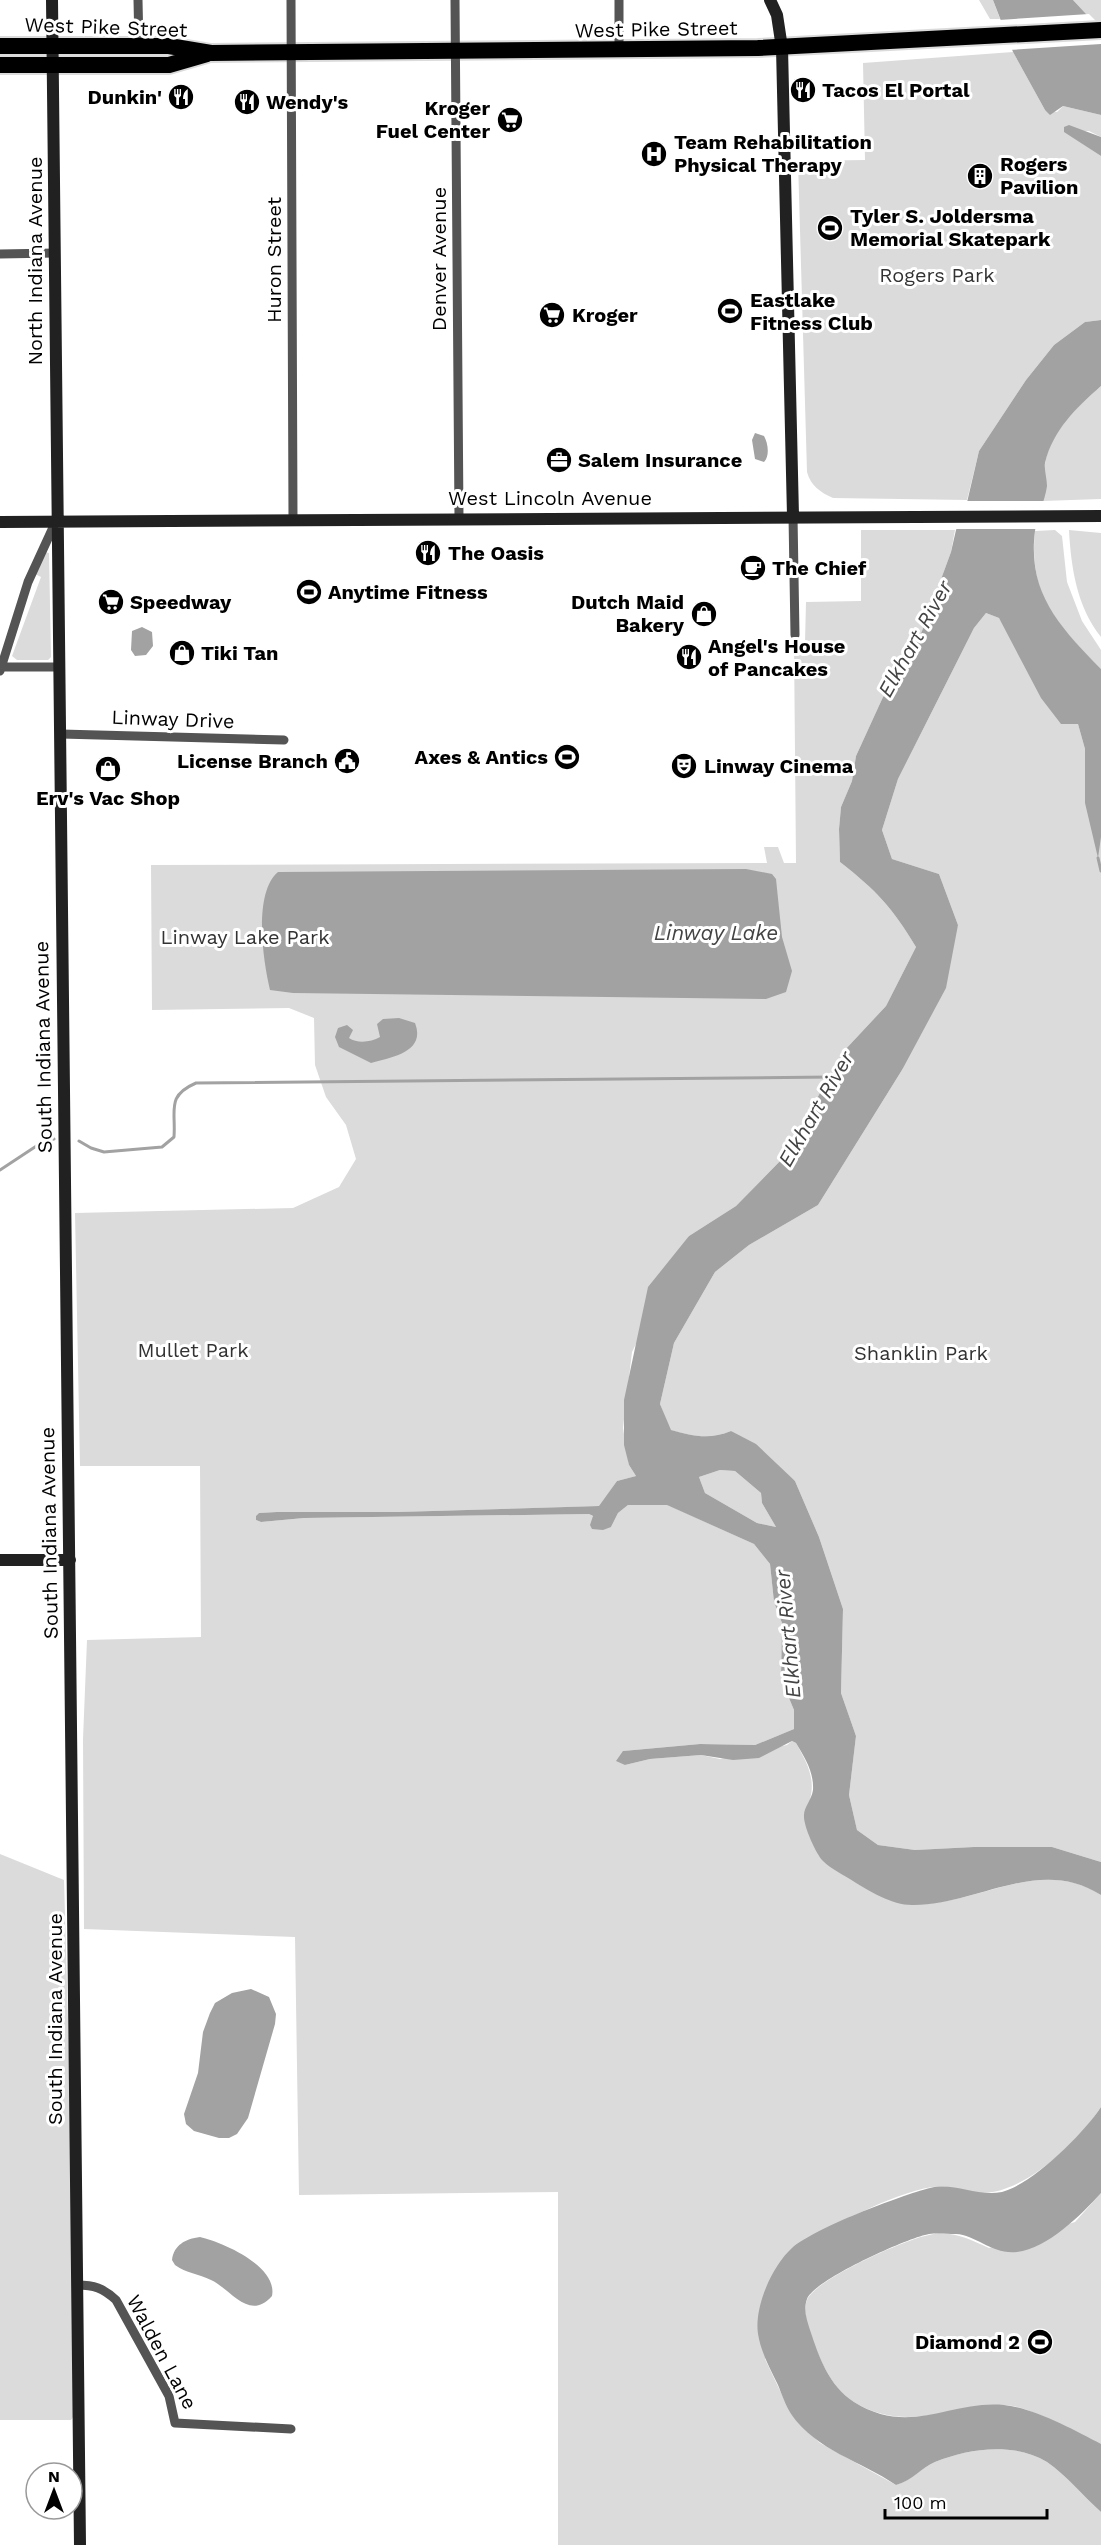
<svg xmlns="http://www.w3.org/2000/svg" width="1101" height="2545" font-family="'Work Sans',sans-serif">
<rect width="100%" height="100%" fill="#fff"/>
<path fill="#dbdbdb" d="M979 0H993L1000 19H990Z
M1073 0H1101V30Z
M1013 52 1045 110 1057 112 1063 106 1101 115V137L1089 131H1064L1101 156V320L1085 322 1054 345 1026 380 979 451 967 500 833 498C820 492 811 486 807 472L798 161 865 160 863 63Z
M1101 386V499L1042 501C1047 486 1043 478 1045 464 1050 431 1077 407 1101 386Z
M861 530H955L951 552 922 631 903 673 883 697 856 756 852 781 841 807 839 829 840 862C877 891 892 907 916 947L886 1006 843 1052 784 1157 736 1206 689 1236 632 1352 623 1428 629 1465 636 1476 617 1481 600 1506 398 1512H277L259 1513 256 1517V1520L261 1522 304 1518 589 1514 611 1527 618 1513 628 1505H668L754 1544 770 1564 774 1602 782 1623 781 1679 794 1710V1729L755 1745 700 1744 623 1751 625 1765 650 1759 701 1755 720 1759 787 1745 792 1741 796 1743C806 1761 816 1778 810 1799 821 1819 832 1839 844 1859 848 1866 851 1876 857 1883 861 1887 871 1890 877 1894 950 1931 1028 1847 1101 1895V2107C1078 2142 1025 2193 982 2193 965 2193 950 2184 932 2187 890 2194 831 2227 793 2248L765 2359 791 2414 820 2443 896 2485C912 2480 921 2468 935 2462 969 2448 1014 2442 1047 2462 1066 2475 1084 2497 1101 2512V2545H558V2192L299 2195 295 1937 84 1929 83 1739 87 1640 201 1637 200 1466H80L75 1213 293 1208 339 1187 356 1159 346 1125 326 1097 315 1065 314 1018 289 1008 152 1010 151 865 767 863 764 847H778L784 863H796L794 642H805L806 602 861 601Z
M1055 530 1062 536 1067 582 1082 621 1101 650V669C1058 625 1028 596 1035 531Z
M1069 530 1101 533V637C1077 607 1071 568 1069 530Z
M45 552 49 553 51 657 48 660H17L12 656 41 577 35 574Z
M986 613 999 618 1078 724 1085 749V802L1101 800V1862L1052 1847H974L915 1850 878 1845 857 1830 849 1795 856 1736 841 1693 843 1609 819 1537 795 1481 731 1431C709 1440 693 1436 670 1430L660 1404 674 1343 715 1272 749 1245 818 1205 902 1070 958 925 939 874 892 859 882 830 898 779 974 628Z
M720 1470 735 1471 761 1493 762 1503 776 1527 757 1523 705 1493 699 1477Z
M0 1854 64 1880 79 2409 71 2420H0Z
M1101 2193V2445C1079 2433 1029 2406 1005 2405 951 2405 907 2434 854 2402 837 2392 827 2374 819 2356 812 2341 801 2316 807 2300 814 2280 906 2239 929 2235 952 2230 969 2239 989 2248L1075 2222Z"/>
<path fill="#a2a2a2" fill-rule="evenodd" d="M993 0H1073L1101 30V115L1063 106 1050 115 1045 110 1013 52Z
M1069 125 1101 137V156L1064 132V127Z
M1101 320V386C1076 408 1053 430 1045 463 1044 470 1047 479 1047 486 1045 501 1037 516 1035 531 1027 593 1060 627 1101 669V837L1098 858 1085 803V749L1078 724H1061L1041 698 999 618 986 613 974 628 898 779 882 830 892 859 939 874 958 925 946 988 902 1070 818 1205 749 1245 715 1272 674 1343 660 1404 671 1430C693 1436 709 1440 731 1431L756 1444 795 1481 819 1537 843 1609 841 1693 856 1736 849 1795 857 1830 878 1845 915 1850 974 1847H1052L1101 1862V1895C1039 1855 976 1906 912 1905 892 1905 869 1891 853 1881 844 1875 831 1869 823 1861 816 1854 803 1825 804 1815 804 1807 812 1799 813 1790 814 1772 805 1758 796 1743L792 1741 759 1758 733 1760 701 1755 650 1759 625 1765 616 1761 623 1751 700 1744 755 1745 794 1729V1710L781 1679 782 1623 774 1602 770 1564 754 1544 667 1505H628L618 1513 611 1527 603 1530 592 1529 590 1525 593 1516 589 1514 304 1518 261 1522 256 1520V1516L259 1513 277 1512H398L599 1506 617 1481 636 1476 629 1465 624 1445V1400L648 1287 689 1236 736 1206 784 1157 843 1052 886 1006 916 947C892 907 877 891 840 862L839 829 841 807 852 781 856 756 883 697 903 673 922 631 951 552 956 530 965 511 979 451 1026 380 1054 345 1085 322ZM720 1470 735 1471 761 1493 762 1503 776 1527 757 1523 705 1493 699 1477Z
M755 433 764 436C768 443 770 456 764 462L755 459 752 440Z
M142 627 152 632 153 646 146 655 135 656 131 650 132 631Z
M746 869 772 874 776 879 782 937 792 971 786 992 766 999 293 993 270 990C263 961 253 893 278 872Z
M399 1018 415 1023C426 1052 393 1057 371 1063L339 1047 335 1037 338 1028 347 1025 353 1030 349 1038C358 1044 371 1042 380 1037L377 1024 383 1019Z
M251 1989 269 1997 276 2014 275 2024 248 2118 237 2134 229 2138H219L194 2131 186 2124 184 2114 198 2073 203 2032 210 2013 215 2003 232 1993Z
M1101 2107V2193C1081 2215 1048 2248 1017 2252 993 2255 976 2235 956 2234 948 2234 938 2233 929 2234 907 2238 814 2280 807 2299 803 2310 807 2320 810 2330 819 2357 829 2386 854 2402 910 2437 950 2400 1004 2405 1034 2408 1074 2430 1101 2444V2512C1084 2497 1066 2475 1047 2462 1014 2442 969 2448 935 2462 921 2468 912 2481 896 2485 861 2461 817 2451 791 2414 786 2406 782 2395 778 2385 770 2369 761 2352 758 2334 754 2307 772 2266 792 2248 815 2228 899 2196 930 2188 954 2182 977 2197 1002 2192 1033 2184 1084 2133 1101 2107Z
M200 2237C222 2242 278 2266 272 2296 249 2322 231 2289 211 2280 199 2274 186 2273 175 2265L172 2260C174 2245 185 2239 200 2237Z"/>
<path fill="#fff" d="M1089 14 1101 26V44L1009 50 999 20Z
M964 501H1045L1039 529H953Z"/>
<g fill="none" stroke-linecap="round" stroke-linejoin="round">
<path stroke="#a2a2a2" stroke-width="3" d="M1098 858 1101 871
M79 1141 91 1148 104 1152 162 1147 174 1137C176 1110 166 1096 196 1083L831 1077
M0 1170 44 1141 54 1139"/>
<g stroke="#dbdbdb" stroke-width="20">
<path id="highway" d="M0 46H169L211 53 758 48 1101 30
M0 65H169L207 54"/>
</g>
<path stroke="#545454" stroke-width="9" d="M138 0 139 46
M291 0 293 520
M455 0 459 518
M619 0V50
M0 254 55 253
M793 516 795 635
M0 667H60
M0 671 28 582 56 521
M61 734 284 740
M77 2285C94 2285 103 2288 116 2300L169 2396 175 2423 291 2429"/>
<path stroke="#212121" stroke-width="12" d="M52 0 80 2545
M770 0 777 15 782 48 793 516
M0 522 1101 516
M0 1560H70"/>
<use href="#highway" stroke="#000" stroke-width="16"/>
</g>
<defs>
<g id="restaurant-disc" transform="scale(1.35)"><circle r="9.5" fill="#000" stroke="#fff"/><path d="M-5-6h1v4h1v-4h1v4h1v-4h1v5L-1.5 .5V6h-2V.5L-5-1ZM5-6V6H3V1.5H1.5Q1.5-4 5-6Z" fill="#fff"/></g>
<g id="supermarket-disc" transform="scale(1.35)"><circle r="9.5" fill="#000" stroke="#fff"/><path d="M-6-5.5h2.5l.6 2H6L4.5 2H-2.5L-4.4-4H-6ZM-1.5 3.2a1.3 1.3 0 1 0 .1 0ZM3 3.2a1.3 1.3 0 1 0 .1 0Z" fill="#fff"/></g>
<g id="hospital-disc" transform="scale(1.35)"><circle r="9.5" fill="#000" stroke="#fff"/><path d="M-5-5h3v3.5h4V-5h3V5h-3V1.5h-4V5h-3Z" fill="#fff"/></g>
<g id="building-disc" transform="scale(1.35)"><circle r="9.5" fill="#000" stroke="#fff"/><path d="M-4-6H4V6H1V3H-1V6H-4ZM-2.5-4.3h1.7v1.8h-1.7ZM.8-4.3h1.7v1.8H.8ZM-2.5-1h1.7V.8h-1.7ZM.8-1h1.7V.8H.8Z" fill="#fff"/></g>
<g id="stadium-disc" transform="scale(1.35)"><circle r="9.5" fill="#000" stroke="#fff"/><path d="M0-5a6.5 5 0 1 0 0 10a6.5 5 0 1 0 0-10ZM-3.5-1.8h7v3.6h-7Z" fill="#fff"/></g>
<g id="office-disc" transform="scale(1.35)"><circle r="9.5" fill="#000" stroke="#fff"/><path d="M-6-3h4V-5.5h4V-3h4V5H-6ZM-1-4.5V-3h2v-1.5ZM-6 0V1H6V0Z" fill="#fff"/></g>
<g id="cafe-disc" transform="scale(1.35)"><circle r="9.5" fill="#000" stroke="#fff"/><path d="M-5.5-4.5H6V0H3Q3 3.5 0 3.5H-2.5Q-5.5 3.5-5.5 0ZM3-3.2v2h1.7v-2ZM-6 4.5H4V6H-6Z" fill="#fff"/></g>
<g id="shop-disc" transform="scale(1.35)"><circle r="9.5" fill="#000" stroke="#fff"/><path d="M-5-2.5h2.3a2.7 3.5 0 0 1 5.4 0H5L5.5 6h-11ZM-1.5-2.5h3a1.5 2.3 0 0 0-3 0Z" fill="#fff"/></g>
<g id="civic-disc" transform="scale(1.35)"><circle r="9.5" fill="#000" stroke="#fff"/><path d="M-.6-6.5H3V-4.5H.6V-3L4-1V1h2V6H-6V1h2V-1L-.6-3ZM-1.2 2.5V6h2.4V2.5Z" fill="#fff"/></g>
<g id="theatre-disc" transform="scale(1.35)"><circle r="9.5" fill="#000" stroke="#fff"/><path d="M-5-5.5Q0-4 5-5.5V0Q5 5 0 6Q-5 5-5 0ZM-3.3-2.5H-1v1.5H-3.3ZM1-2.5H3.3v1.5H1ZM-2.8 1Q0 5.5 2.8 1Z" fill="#fff"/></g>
</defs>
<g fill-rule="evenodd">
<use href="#restaurant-disc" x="803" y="90"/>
<use href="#restaurant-disc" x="181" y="97"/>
<use href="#restaurant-disc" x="247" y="102"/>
<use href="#supermarket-disc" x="510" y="120"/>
<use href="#hospital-disc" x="654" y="154"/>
<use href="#building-disc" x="980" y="176"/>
<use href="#stadium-disc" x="830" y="228"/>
<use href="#stadium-disc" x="730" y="311"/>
<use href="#supermarket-disc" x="552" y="315"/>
<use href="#office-disc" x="559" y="460"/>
<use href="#restaurant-disc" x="428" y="553"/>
<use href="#cafe-disc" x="753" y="568"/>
<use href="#stadium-disc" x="309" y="592"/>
<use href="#supermarket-disc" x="111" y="602"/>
<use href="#shop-disc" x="704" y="614"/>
<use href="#shop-disc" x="182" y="653"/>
<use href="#restaurant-disc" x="689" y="657"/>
<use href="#stadium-disc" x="567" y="757"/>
<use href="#civic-disc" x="347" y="761"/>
<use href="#theatre-disc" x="684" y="766"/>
<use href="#shop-disc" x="108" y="769"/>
<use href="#stadium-disc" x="1040" y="2342"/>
</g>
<g text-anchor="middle" stroke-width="6" stroke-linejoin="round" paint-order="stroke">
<g font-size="20" fill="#000" stroke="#fff">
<text transform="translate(106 27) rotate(2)" y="7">West Pike Street</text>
<text transform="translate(656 29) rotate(-1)" y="7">West Pike Street</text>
<text transform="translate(439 259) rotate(-90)" y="7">Denver Avenue</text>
<text transform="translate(274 260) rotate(-90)" y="7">Huron Street</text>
<text transform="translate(35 261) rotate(-90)" y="7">North Indiana Avenue</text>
<text x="550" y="505">West Lincoln Avenue</text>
<text transform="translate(173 719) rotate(2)" y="7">Linway Drive</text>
<text transform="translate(43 1047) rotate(-91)" y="7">South Indiana Avenue</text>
<text transform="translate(49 1533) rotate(-91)" y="7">South Indiana Avenue</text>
<text transform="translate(55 2019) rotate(-90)" y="7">South Indiana Avenue</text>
<text transform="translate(162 2352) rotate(62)" y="7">Walden Lane</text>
</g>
<g font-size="20" font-weight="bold" fill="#000" stroke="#fff" text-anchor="start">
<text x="822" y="97">Tacos El Portal</text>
<text x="162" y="104" text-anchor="end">Dunkin'</text>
<text x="266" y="109">Wendy's</text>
<text x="490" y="115" text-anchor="end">Kroger<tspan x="490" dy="23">Fuel Center</tspan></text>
<text x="674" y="149">Team Rehabilitation<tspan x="674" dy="23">Physical Therapy</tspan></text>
<text x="1000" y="171">Rogers<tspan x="1000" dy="23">Pavilion</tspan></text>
<text x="850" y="223">Tyler S. Joldersma<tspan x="850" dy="23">Memorial Skatepark</tspan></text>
<text x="750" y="307">Eastlake<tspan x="750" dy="23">Fitness Club</tspan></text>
<text x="572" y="322">Kroger</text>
<text x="578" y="467">Salem Insurance</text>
<text x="448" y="560">The Oasis</text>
<text x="772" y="575">The Chief</text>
<text x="328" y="599">Anytime Fitness</text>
<text x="130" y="609">Speedway</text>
<text x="684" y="609" text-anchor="end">Dutch Maid<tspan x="684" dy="23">Bakery</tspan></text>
<text x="708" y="653">Angel's House<tspan x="708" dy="23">of Pancakes</tspan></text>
<text x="201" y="660">Tiki Tan</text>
<text x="548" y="764" text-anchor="end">Axes &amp; Antics</text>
<text x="328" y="768" text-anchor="end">License Branch</text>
<text x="704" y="773">Linway Cinema</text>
<text x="108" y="805" text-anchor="middle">Erv's Vac Shop</text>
<text x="1020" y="2349" text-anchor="end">Diamond 2</text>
</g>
<g font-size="20" fill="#323232" stroke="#fff">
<text x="937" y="282">Rogers Park</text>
<text x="245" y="944">Linway Lake Park</text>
<text x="193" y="1357">Mullet Park</text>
<text x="921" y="1360">Shanklin Park</text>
</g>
<g font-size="21" font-style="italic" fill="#434343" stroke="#fff">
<text transform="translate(915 639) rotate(-61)" y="7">Elkhart River</text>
<text x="716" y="940">Linway Lake</text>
<text transform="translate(816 1109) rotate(-60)" y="7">Elkhart River</text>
<text transform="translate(788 1634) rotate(-95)" y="7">Elkhart River</text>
</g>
</g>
<g transform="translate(54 2491)"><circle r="28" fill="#ffffff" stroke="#999999" stroke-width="1.5"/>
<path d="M0-4.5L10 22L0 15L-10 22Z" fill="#000000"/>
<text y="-9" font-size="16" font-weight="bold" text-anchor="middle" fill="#000000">N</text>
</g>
<path d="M885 2509v9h162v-9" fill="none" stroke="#000000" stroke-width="3"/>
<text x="894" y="2509" font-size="18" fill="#000000" stroke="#ffffff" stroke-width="4.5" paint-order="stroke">100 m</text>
</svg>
